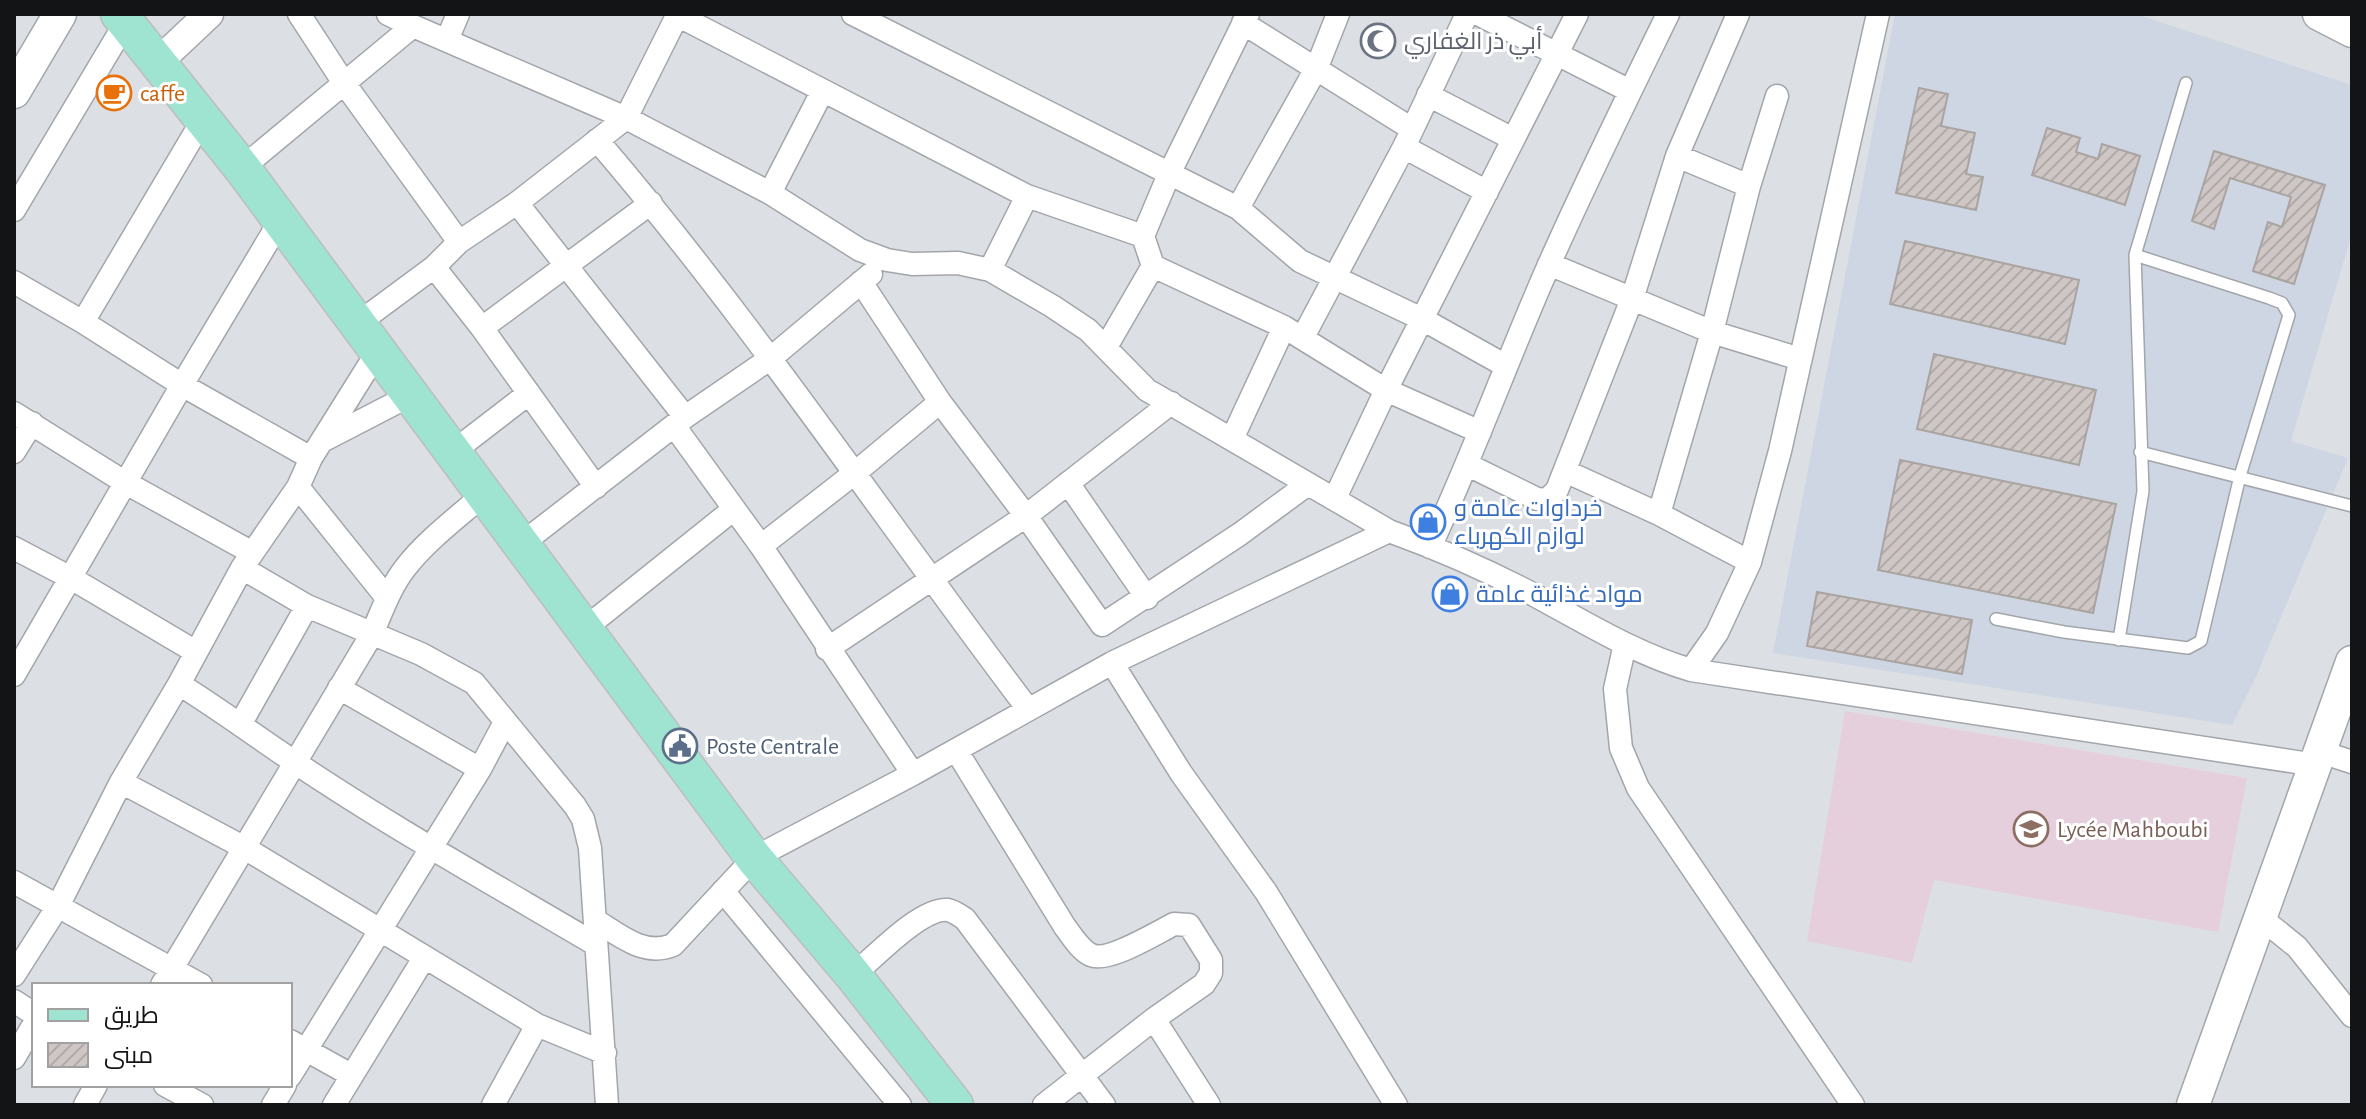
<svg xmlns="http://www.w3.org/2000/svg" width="2366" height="1119" font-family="'Alegreya Sans',Cairo,sans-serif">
<defs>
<pattern id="building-hatch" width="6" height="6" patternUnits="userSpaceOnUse" patternTransform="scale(2)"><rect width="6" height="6" fill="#cec7c5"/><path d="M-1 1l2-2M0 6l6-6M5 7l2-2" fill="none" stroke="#b0aaa8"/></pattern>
</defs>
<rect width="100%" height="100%" fill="#dce0e5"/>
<path fill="#e5cfdc" d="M1845 711 2247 778 2218 932 1934 880 1912 963 1807 941Z"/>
<path fill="#cdd6e2" d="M1895 14H2136L2352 85V233L2291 441 2348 458 2255 679 2232 725 1773 653Z"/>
<path fill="url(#building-hatch)" stroke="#aaa4a1" stroke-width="2" d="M1919 88 1948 94 1941 126 1975 133 1966 174 1983 177 1976 210 1896 193Z
M2047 128 2080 138 2076 152 2098 159 2102 144 2140 156 2125 205 2032 175Z
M2214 151 2325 185 2294 284 2253 271 2268 222 2282 227 2291 197 2230 178 2214 229 2192 221Z
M1905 241 2079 280 2065 344 1890 304Z
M1934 354 2096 390 2079 465 1917 429Z
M1900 460 2116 504 2093 613 1878 570Z
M1817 592 1972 620 1962 674 1807 646Z"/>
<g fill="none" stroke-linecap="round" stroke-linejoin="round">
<g stroke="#a2a6ab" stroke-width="14">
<path id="service" d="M2140 452 2352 506
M1996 619 2064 632 2188 648 2201 641 2240 476 2289 315 2282 303 2269 298 2135 255
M2119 640 2143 491 2135 255 2186 83"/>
</g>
<g stroke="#a2a6ab" stroke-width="25">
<path id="minor" d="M299 14 344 83 459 242
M853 14 1238 208 1300 261 1424 320 1506 366
M1248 14 1170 172 1143 236 1153 266 1284 327 1386 390 1480 432
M1478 14 1630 91
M677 15 1027 196 1143 236
M1243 23 1412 129
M413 26 626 118 770 193 860 250 887 260 912 264 958 263 990 270 1052 306 1088 330 1147 390 1389 531
M447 40 458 14
M1428 95 1513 139
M597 140C752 321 884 519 1028 709
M1404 147 1487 192
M1677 156 1749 186
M242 168 413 26 388 14
M770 193 822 92
M517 203 685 417
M1238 208 1317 67 1338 14
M14 210 126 22
M1549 264 1712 332 1800 359
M434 267 482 328 596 487
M990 270 1027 196
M14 282 83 322 182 385 311 458
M861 282 940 402 1026 516 1102 625 1240 534 1308 484
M83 322 202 121
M357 324 434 267 459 242 517 203 626 118 678 14
M482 328 651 203
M1303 337 1404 147 1467 14
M1106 347 1153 266
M14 413 126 483 251 552
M675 427 761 546 913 774
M326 439 411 395
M1232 439 1284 327
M454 451 528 394
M14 452 32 423
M1468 465 1537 499 1547 500 1557 490 1632 299 1677 156 1738 14
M1565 471 1659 514 1750 562
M1068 483 1147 598
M298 487 387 598
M1335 498 1386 390 1577 14
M1659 514 1712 332 1749 186 1777 96
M520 545 685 417 771 358 871 274
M761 546 856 472 940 402
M1430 547C1473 455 1507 360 1548 267 1586 181 1627 98 1668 14
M14 548 71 578 196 652
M242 568 307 606 421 654 474 683 575 806 583 819 590 848 607 1105
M584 629 734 509
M1625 644 1615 689 1621 748 1638 788 1853 1105
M827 649 1026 516 1171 403
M1112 663 1181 773 1266 892 1396 1105
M1691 670 1717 633 1750 562 1780 451 1878 14
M14 675 182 385 280 221
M179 684C219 709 257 737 296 763 393 828 495 885 595 944
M339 688 480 769
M241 723 307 606
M956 750 1065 927C1072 936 1080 950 1091 955 1108 963 1156 933 1174 924L1189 925 1211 960V973L1204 984 1154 1019 1044 1105
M2321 752 2352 762
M121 782 243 847 537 1025 605 1053
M14 882 201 985
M723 891 900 1105
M2261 918 2297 947 2352 1016
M595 920C619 935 644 957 673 945L754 858 913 774 1112 663 1389 531C1439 549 1489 571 1536 596 1586 623 1636 654 1691 670L2316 765
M14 975 58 906 121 782 179 684 242 568 298 487 311 458 378 351
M853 975C874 958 921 907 948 910 954 911 960 916 965 919L1104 1105
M162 985 372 634C382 611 390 587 406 567 427 540 457 518 483 495
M14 1001 34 1014
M1154 1019 1209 1105
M290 1041 351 1075
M14 1058 34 1024
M290 1076 480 769 505 722
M165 1085 202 1105
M85 1105 96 1085
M273 1105 285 1085
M334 1105 424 958
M493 1105 537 1025"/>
</g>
<g stroke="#a2a6ab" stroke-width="31">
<path id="tertiary" d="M158 62 209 14"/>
</g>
<g stroke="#a2a6ab" stroke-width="35">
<path id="secondary" d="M2319 14 2352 31
M14 92 60 14
M2193 1105 2352 662"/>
</g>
<g stroke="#bdbdbe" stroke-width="39">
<path id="primary" d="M119 14 242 168 754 858 853 975 955 1105"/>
</g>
<use href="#service" stroke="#fff" stroke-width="11"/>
<use href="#minor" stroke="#fff" stroke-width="22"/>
<use href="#tertiary" stroke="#fff" stroke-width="28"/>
<use href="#secondary" stroke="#fff" stroke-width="32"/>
<use href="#primary" stroke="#9fe4d0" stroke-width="36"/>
</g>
<defs>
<g id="mosque-ring" transform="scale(1.8)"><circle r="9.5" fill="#fff" stroke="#6b7280" stroke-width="1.5"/><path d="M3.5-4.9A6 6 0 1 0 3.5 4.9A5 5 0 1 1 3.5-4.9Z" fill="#6b7280"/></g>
<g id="cafe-ring" transform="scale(1.8)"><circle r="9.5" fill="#fff" stroke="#e8710a" stroke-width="1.5"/><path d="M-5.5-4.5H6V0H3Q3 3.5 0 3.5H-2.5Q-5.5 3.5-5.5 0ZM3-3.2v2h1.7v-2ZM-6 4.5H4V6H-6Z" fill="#e8710a"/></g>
<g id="shop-ring" transform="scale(1.8)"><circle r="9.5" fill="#fff" stroke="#3f7fe0" stroke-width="1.5"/><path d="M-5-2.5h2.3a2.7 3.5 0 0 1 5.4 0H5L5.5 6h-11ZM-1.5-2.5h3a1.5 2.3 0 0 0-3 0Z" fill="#3f7fe0"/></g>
<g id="civic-ring" transform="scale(1.8)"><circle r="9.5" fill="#fff" stroke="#5c6f8a" stroke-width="1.5"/><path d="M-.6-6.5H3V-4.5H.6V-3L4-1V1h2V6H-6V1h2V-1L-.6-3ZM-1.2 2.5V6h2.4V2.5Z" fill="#5c6f8a"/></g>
<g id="school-ring" transform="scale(1.8)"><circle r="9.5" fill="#fff" stroke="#8d6e63" stroke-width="1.5"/><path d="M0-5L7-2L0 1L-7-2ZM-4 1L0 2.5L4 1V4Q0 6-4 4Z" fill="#8d6e63"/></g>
</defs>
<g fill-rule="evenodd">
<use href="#mosque-ring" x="1378" y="41"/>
<use href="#cafe-ring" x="114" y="93"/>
<use href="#shop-ring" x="1428" y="522"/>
<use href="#shop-ring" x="1450" y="594"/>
<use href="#civic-ring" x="680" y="746"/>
<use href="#school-ring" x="2031" y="829"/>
</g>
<g text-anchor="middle" stroke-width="6" stroke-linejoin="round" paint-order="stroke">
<g font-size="24" fill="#5b616d" stroke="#fff" text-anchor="start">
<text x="1404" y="49">أبي ذر الغفاري</text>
</g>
<g font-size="24" fill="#c56008" stroke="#fff" text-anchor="start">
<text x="140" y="101">caffe</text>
</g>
<g font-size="24" fill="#366cbe" stroke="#fff" text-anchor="start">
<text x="1454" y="516">خرداوات عامة و<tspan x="1454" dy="28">لوازم الكهرباء</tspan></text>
<text x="1476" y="602">مواد غذائية عامة</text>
</g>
<g font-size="24" fill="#4e5e75" stroke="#fff" text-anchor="start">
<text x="706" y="754">Poste Centrale</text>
</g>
<g font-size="24" fill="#785e54" stroke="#fff" text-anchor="start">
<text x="2057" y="837">Lycée Mahboubi</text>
</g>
</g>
<rect width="2366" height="1119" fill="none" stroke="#131416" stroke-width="32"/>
<rect x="32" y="983" width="260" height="104" fill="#ffffff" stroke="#a1a1a2" stroke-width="2"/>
<rect x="48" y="1009" width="40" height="12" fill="#9fe4d0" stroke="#a1a1a2" stroke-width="2"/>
<text x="104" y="1023" font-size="24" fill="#131416">طريق</text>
<rect x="48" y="1043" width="40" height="24" fill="url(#building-hatch)" stroke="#a1a1a2" stroke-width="2"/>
<text x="104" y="1063" font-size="24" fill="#131416">مبنى</text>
</svg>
